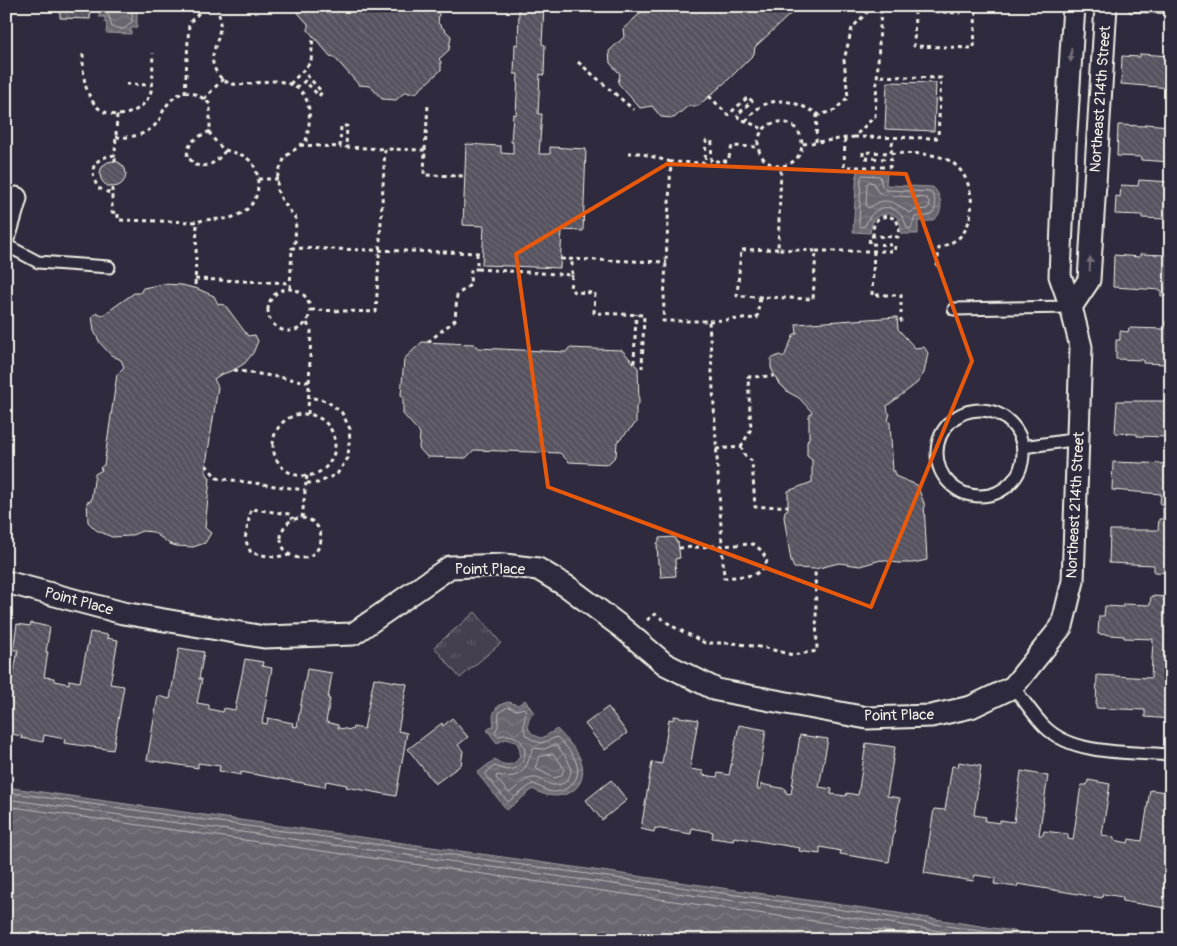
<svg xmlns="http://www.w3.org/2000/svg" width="1177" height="946" font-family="Pangolin,sans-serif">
<defs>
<pattern id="grass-tufts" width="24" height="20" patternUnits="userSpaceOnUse" patternTransform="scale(1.25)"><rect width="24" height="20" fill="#454050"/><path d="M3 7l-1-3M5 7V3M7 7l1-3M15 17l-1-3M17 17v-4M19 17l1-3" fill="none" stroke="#605c69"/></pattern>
<pattern id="water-waves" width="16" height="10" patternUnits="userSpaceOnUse" patternTransform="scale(1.25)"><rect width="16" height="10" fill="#6a6670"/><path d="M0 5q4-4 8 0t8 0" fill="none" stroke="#807c84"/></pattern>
<pattern id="building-back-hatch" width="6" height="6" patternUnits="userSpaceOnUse" patternTransform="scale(1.25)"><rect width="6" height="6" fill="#56525f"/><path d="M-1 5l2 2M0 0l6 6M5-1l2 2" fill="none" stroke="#6f6b76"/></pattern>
</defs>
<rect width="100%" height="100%" fill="#2f2a3d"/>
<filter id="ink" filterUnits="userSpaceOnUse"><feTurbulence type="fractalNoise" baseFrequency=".02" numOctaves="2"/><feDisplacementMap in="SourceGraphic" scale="10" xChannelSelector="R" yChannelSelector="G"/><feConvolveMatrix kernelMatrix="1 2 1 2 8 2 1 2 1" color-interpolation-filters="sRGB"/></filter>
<g filter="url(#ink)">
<path fill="url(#grass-tufts)" stroke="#9c989c" d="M475 612 501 643 460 678 434 647Z"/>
<path fill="url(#water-waves)" stroke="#a19ea0" d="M100 6H137V28H131V34L106 33 107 23H105V17H99Z
M857 170 887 172 886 185 933 187C942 195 946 216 930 221 927 222 921 221 918 221V234H901C902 213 890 209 873 219L870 233 853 232Z
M525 700 534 713C523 723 528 735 542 738L557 729C566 739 579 751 582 764 588 794 555 804 533 789L507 810 477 773 495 759C510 773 528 758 516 742L506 739 497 743 487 730 494 725C491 712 496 704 509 702L518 705Z
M6 787 878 910 1070 940H6Z"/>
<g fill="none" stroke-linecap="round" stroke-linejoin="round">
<path stroke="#bdb9b8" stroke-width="1" d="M105 6V11L109 16 112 27 124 29 132 22V6
M863 175 880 176 882 186 886 190 931 192C936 199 939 213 927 216 923 217 920 215 915 217L911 229 907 228C900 201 874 201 865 226L860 227 859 224 861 178Z
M870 182 874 183 877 191 883 195 927 198 930 205 927 209 916 210 909 213C901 207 891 198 879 202 875 204 871 207 868 208L866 206 867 184Z
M508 707 517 710 524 708 526 711C523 728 520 738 542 743L557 737C569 749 587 768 572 784 567 789 561 792 554 792 545 792 540 785 532 784L508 802 486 776V773L494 766C499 767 504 770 509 770 534 767 529 728 498 736L495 732 498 726 499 713Z
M554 745H556C566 757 579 770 564 783 547 790 545 777 533 778 524 778 516 789 509 793L496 778 497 775C523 781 526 768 533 748L544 749Z
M553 754 560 762 564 769 561 776 554 778 535 768 539 757Z
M6 792 878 915 1036 940
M6 799 877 921 995 940
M6 806 947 940"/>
</g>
<path fill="url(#building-back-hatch)" stroke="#f4f1e8" d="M60 6H91L90 19 60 18Z
M292 6H432L439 14 438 23 451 36 449 50 439 59 441 62V70L416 93H408L406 91 396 100 382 99 370 86 359 85 334 57 330 56 308 30V24Z
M516 6H544L542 44 545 45 544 75 540 74 538 114H542L539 154H550V147L586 149 583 231 562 230 560 268 482 265 484 226 463 225 466 144 501 146V153L513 154V142H511L513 114 516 115 518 74H514L515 44 518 45 519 10 516 9Z
M648 6H799L755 47 754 54 729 79 698 106H688L674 118 661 117 652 106 640 108 618 83 620 74 610 63 609 51 624 37 623 29Z
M1130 6H1171V14L1129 12Z
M1140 54 1171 56V54V88L1121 84 1122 56 1140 57Z
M887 82 936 83 934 131 885 129Z
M1145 124 1171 126V162L1141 160V157L1117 156 1118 125 1145 126Z
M100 174a13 13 0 1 1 26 0a13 13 0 1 1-26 0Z
M1139 180 1171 182V297L1161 296V290L1113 287 1114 255 1140 257V254L1167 255 1168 229H1166V219L1142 218V215L1115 214 1116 196 1120 197 1121 185 1138 186Z
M163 284 182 285 198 289 214 296 218 304 225 305 248 336 255 335 258 341 253 353 245 363 234 370 220 375 214 379 218 387 205 471 210 478 205 528 211 533 205 543 193 547 176 546 170 544 153 532 142 531 130 536 112 537 96 530 88 522 87 502 91 501 95 474 102 470 100 468 104 465 117 374 124 367 121 360 111 355 100 343 94 331 92 316 97 313 103 315 134 293H140L143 288Z
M897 317 898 329 915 348 924 347 928 353 924 373 917 383 887 406 888 412 890 414 888 420 890 423 893 471H895V476L917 485 924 503 927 560 913 563H898L881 560 860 566 839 563 815 569 794 568 791 561 784 517 785 511 788 509V491L812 482V460L807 456V442L809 438V416L812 412 799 398 788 392 778 382 771 368V359L779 355 784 357 794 334H797L796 324Z
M1166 321H1171V460H1166L1167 437 1137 436V434L1115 433 1117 401H1166L1169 374H1165L1166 364 1143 363V360L1116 359V340H1120V331L1128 332 1129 328 1165 329Z
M422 342 474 344 478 348 566 352 569 348 622 350 638 368 639 404 636 407V423L617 442 616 456 608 464 569 462 560 453 474 450 466 458 427 457 419 448 420 433 403 414V397L401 395 404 359Z
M1113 462 1171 464V573L1154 572V565L1109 563 1110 530H1158L1159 519H1163V504H1160L1161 494 1112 490Z
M675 537 676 542H678L680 558 675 559 676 576 661 577 660 564H658L657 543 659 542V538Z
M1151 596 1171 597V719L1145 717V710L1096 708 1097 675 1151 678 1153 639 1124 638V636L1098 634 1099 616H1104L1105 606 1123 607V604L1150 605Z
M31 623 50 627 46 652H48L44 677 54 678V681L69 684V680L80 682 90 632 108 635 107 638 118 640 110 684 124 686 113 750 64 743 65 739 44 735 43 742 21 738 22 736 6 733V676H10L9 681 12 682 18 650H13L17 624 30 626Z
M179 648 204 652 199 679H202L197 703 209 705V709L223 712 224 708 235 710 245 659 263 662 262 666 272 668 262 723 267 724 268 718 293 723 292 726 297 727 307 669 332 673 328 699H330L326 722 338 725V728L352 730 353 727 364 729 374 678 407 684 398 731 407 733 396 796 346 787 347 785 326 781 325 787 241 772V775L219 771 220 766 198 763V768L147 760 158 696 170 699Z
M608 707 627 733 605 750 585 724Z
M674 716 698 720 690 769 703 771V775L717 777 718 773 729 775 739 725 766 730 757 789H761V784L786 789V793L791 794 800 735 828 739 819 787 832 789 831 794 846 796 847 793 858 795 866 743 895 747 887 796 900 798 889 862 840 854 841 851 820 847V854L799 851 800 848 734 837 733 841 712 838 713 832 692 828 691 834 655 828 654 832 641 829 652 762 662 764 669 719 673 720Z
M452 718 468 737 458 745 463 751 461 765 435 784 408 749 442 723 443 726Z
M959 762 981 766 974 815 986 817 985 821 1000 823V820L1014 822 1021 771 1048 776 1039 835H1043L1044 831 1068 834V839L1073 840 1081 785H1087L1088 780 1110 784 1102 835 1114 837V840L1128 843 1129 839 1142 841 1150 790 1168 792 1167 797H1171V909L1122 901 1123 897 1103 894 1102 898 1018 884 1017 887 994 884 995 878 975 875 973 881 924 873 934 809 945 810 952 766 958 767Z
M611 780 627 800 602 820 586 800Z"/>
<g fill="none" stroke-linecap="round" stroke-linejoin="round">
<g stroke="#f4f1e8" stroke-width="15">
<path id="service" d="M6 245 38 262 109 267
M954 309 1071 307
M937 453a43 43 0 1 1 86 0a43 43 0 1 1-86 0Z
M1023 447 1079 439
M1013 687C1024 700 1033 715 1045 727 1074 756 1132 752 1171 755"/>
</g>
<g stroke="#f4f1e8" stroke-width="25">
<path id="minor" d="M6 232 16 198
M1071 307 1089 280 1106 6
M6 582 123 613 264 637 353 634 450 567 504 565 538 569 568 587 620 626 665 664 717 690 867 718 931 716 971 707 1013 687 1062 626 1073 581 1081 347 1071 307 1060 276 1065 148 1074 6"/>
</g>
<path stroke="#f4f1e8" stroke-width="3" stroke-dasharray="4 4" stroke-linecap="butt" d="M217 6C220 15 221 24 219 33 217 47 207 57 217 73 231 94 256 80 275 81 312 84 313 112 306 141L285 157 278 173 277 190 282 200 296 219 295 242 292 248 483 253
M847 6 846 8 849 11 854 6
M871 8 960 13V6
M915 11 914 46 974 48 976 6
M83 54C83 71 83 87 93 102 108 124 144 116 151 91 154 79 152 65 153 53
M578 62 634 110
M126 84 151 85
M290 84 311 62 313 36
M296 88 305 81 319 96 322 92 303 71
M185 93 189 23 206 6
M709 96 728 115 748 97 752 101 737 115 739 118 763 129
M204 99 223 79
M117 115 115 155C93 158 88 168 98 188L112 194V212L118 213V220L197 222 195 288
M746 121C750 116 755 110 760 107 781 94 801 105 820 115L835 110 848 97 844 60 852 28 871 8 870 6
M758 144a22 22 0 1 1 44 0a22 22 0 1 1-44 0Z
M210 131C197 138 189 139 187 156L195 165C210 168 216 162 226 150
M116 137C132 138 147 135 158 122 161 118 162 112 165 108 179 87 193 89 210 104V134C214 139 220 148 226 150 234 154 240 152 248 159 255 164 258 174 258 183 259 203 243 217 224 219 215 220 207 218 197 222
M854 137 938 138 941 78 877 76
M845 139 844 167H890L891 159 863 158V152L891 153 893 138
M816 142 817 114
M803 144 854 137 875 116 881 9
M300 145 340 147 341 126H347L346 147 385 149
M425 150 428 105
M628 153H640L671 162
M891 153C910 154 931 152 948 160 972 172 978 210 964 232 959 240 947 245 939 248L937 268
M115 162V155
M258 179H278
M112 188V194
M778 249 741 250 737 296 813 299 816 251 778 249 781 166
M816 251H895V245L869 244 870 236H873L898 237 899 227 896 219C887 215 882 216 874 222L873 236
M874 251 872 295H901V321H898
M477 253V269L572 275V259
M561 259 667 262
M572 275 570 288 574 292 595 293 594 313 644 315 642 368
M195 279 290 283
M290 288 292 248
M268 310a21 21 0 1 1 42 0a21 21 0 1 1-42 0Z
M311 310 376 312 385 149 425 150 424 175 465 176
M709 321 757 318 760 297
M307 323 311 331 308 414
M428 342 455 320 457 295 470 285 471 269H477
M634 363 636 314
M234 370 309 382
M273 445a31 31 0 1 1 62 0a31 31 0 1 1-62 0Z
M741 447 751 429 748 377 774 376
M716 449 741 447 745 456 752 461 755 507 788 506
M206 465 217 478 305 490
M307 476 306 483H318L337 474 348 458 350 429 342 413 327 401 309 397
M281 538a20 20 0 1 1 40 0a20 20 0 1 1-40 0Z
M302 518 306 483
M679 548 753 544 761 550 767 560 765 568 754 575 724 578C719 492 714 406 709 321H663L671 162 705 163 706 141H712L711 161H728L732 146 759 147
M290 555 274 557 251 553 245 539 251 509 290 514 293 519
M647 620 655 614 674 627 705 643H733L766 648 793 655 817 651 815 569"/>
<use href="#service" stroke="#2f2a3d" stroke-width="11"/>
<use href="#minor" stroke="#2f2a3d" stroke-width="21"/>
</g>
<defs><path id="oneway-solid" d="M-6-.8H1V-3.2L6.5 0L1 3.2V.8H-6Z" transform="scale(1.25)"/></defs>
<g fill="#747079">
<use href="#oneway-solid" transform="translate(1071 55) rotate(93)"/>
<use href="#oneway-solid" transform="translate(1090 264) rotate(-87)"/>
</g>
</g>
<path fill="none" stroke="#e8590c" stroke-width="4" stroke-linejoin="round" d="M667 164 906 174 972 361 871 607 548 487 516 254Z"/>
<g text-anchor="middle" stroke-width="4.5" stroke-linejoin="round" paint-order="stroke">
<g font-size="15" fill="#f4f1e8" stroke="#2f2a3d">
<text transform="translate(1100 99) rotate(-86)" y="5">Northeast 214th Street</text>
<text transform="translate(1075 505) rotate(-87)" y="5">Northeast 214th Street</text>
<text x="490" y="574">Point Place</text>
<text transform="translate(79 601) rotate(15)" y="5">Point Place</text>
<text transform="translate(899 715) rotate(-1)" y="5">Point Place</text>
</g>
</g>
<rect width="1177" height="946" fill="none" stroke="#2f2a3d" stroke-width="25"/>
<rect x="12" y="12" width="1152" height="921" fill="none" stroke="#f4f1e8" stroke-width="2" filter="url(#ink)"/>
</svg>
